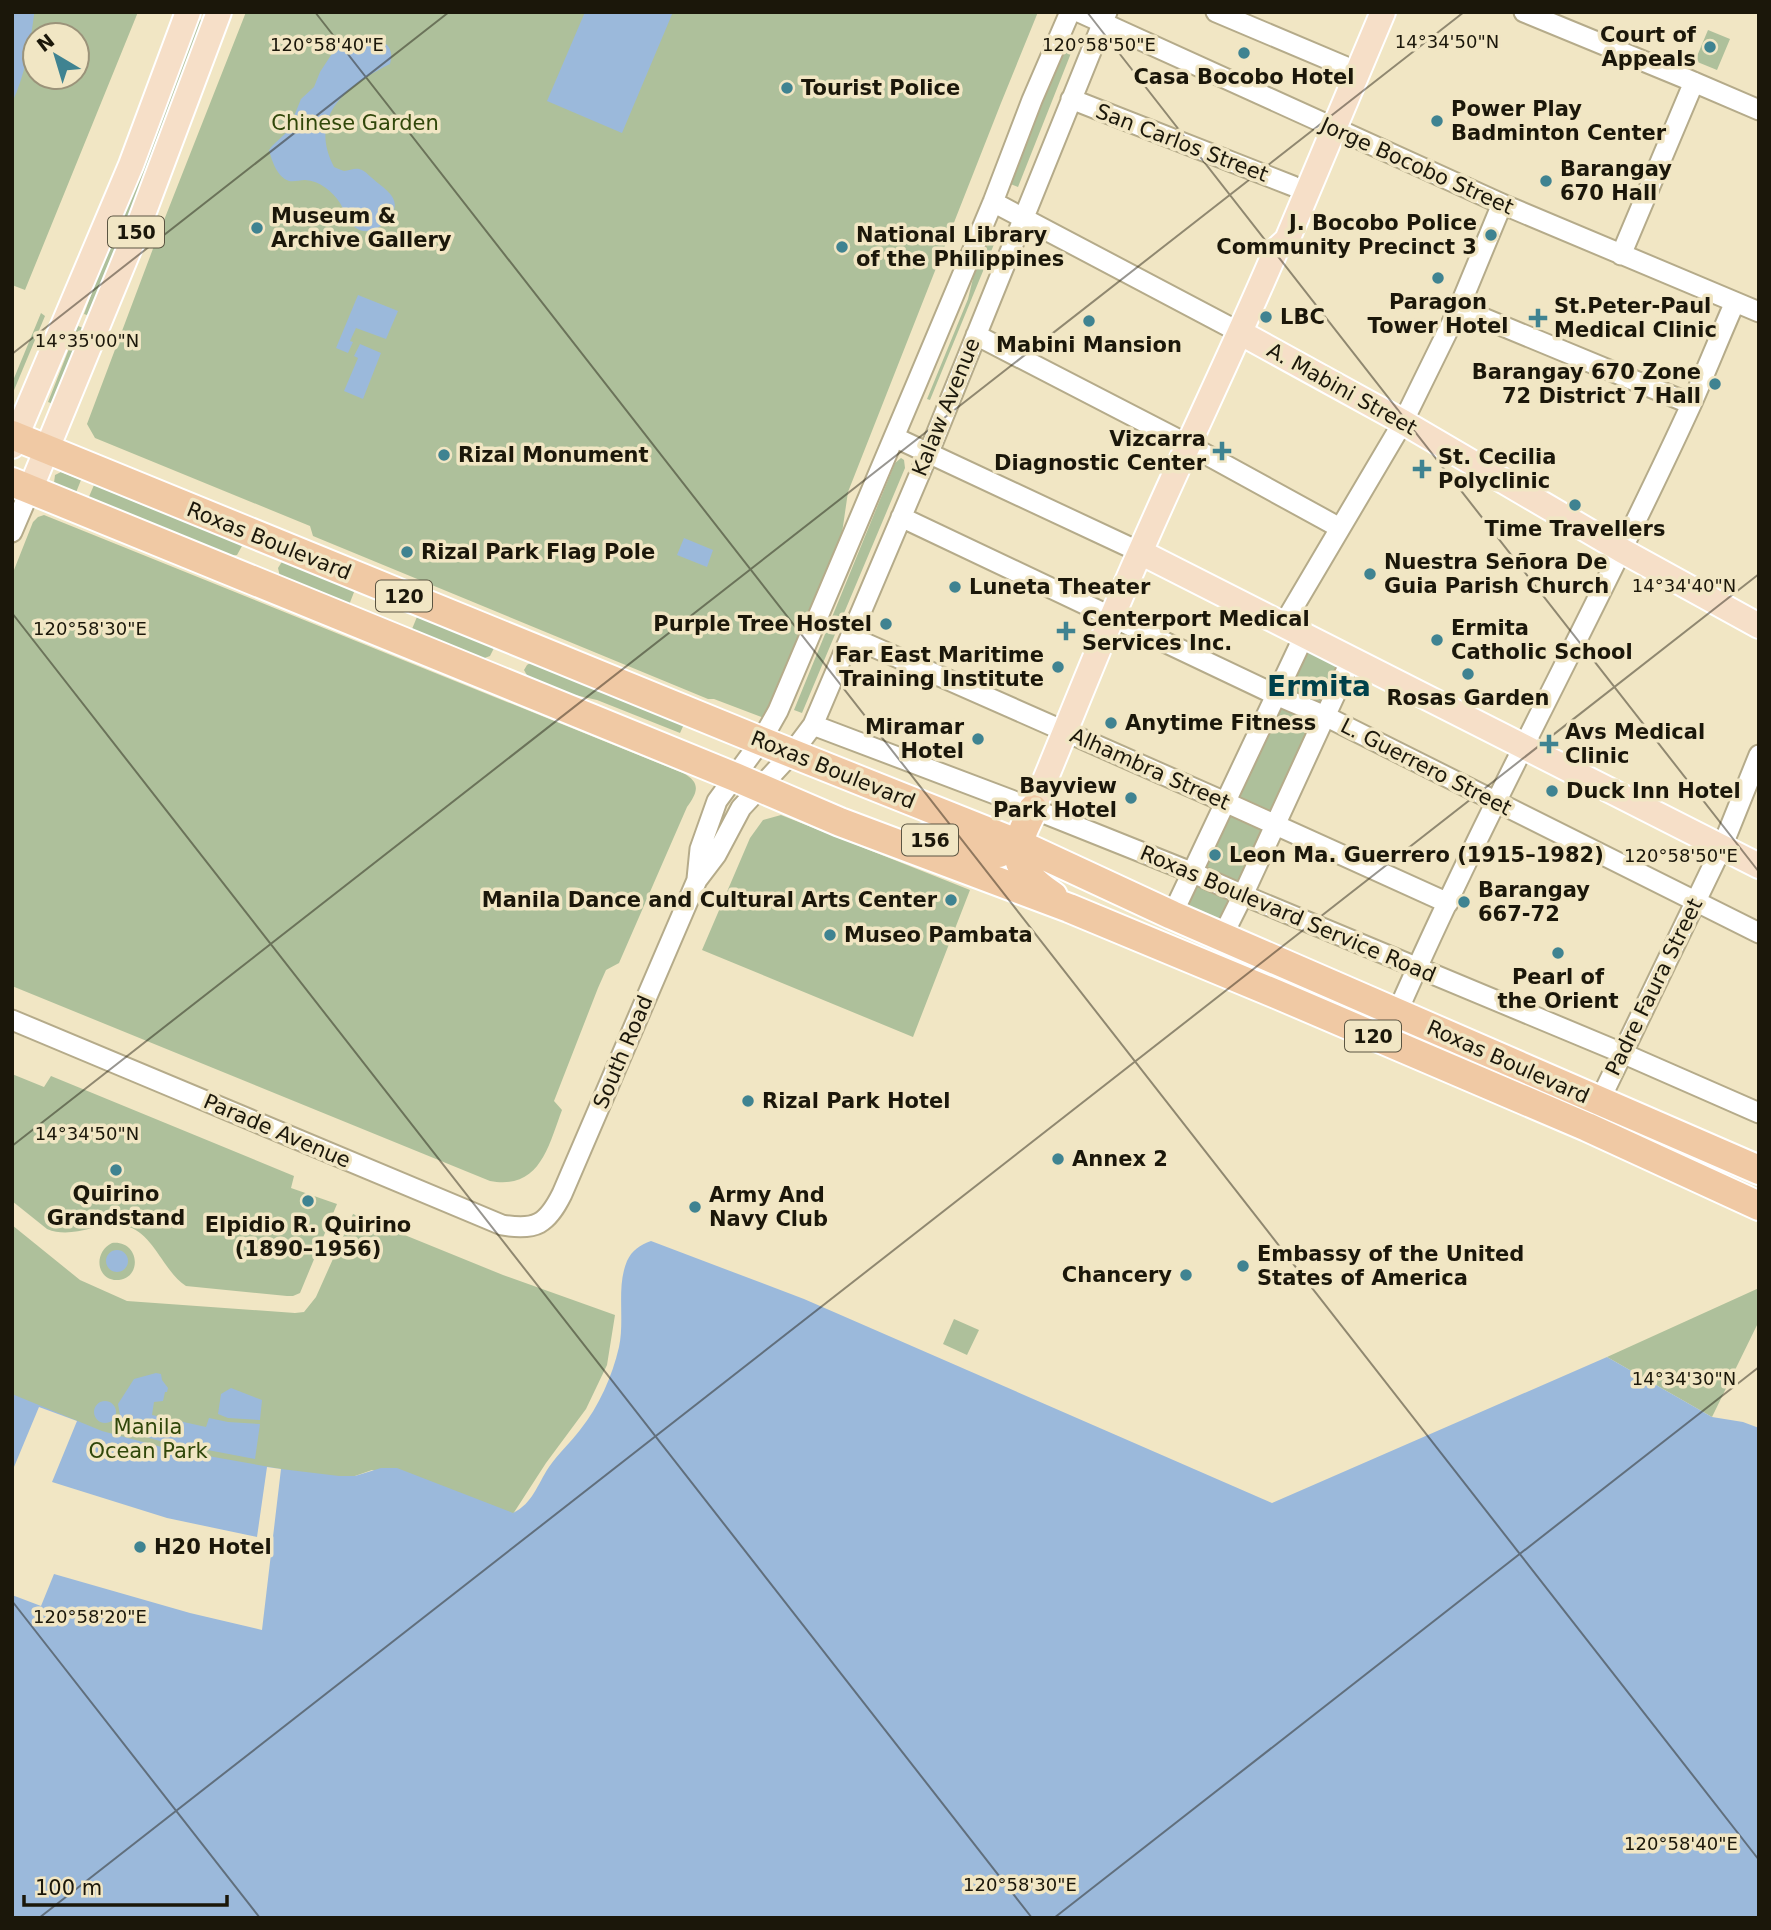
<svg xmlns="http://www.w3.org/2000/svg" width="1771" height="1930" font-family="'DejaVu Sans',sans-serif">
<rect width="100%" height="100%" fill="#f1e6c4"/>
<path fill="#aec09b" fill-rule="evenodd" d="M12 12H138L25 290 12 285ZM35 35H77V77H35Z
M246 12H1038L1001 103 848 492 842 533 764 718 714 699H708L313 536 310 526 95 438 87 424 157 238Z
M199 17 202 23 128 221 90 316 84 314 94 287 98 268Z
M1708 30 1730 39 1717 70 1695 61Z
M1073 36 1076 40 1075 43 1018 187 1008 183 1066 40Z
M988 233 997 237 930 400 927 399 968 299 978 258Z
M41 313 45 316 12 395V383Z
M78 326 83 328 53 404 48 402Z
M901 458 904 460 905 468 802 713 794 710 895 463Z
M61 472 81 480 75 495 54 483 55 475Z
M94 485 147 507 184 517 241 542 242 546 237 555 230 556 88 499Z
M44 515 683 773C702 783 697 793 687 807L619 963 606 970 598 988 554 1101 562 1110C548 1147 540 1190 490 1181L12 986V575L33 522 38 517Z
M283 560 356 587 349 605 280 577 278 568Z
M419 612 493 644 494 648 490 656 482 659 412 629Z
M1310 635 1349 654 1219 922 1183 907Z
M533 661 685 722 680 733 597 700 566 693 528 677 524 670 527 665Z
M781 815 970 890 913 1037 702 950 750 838 763 820Z
M12 1074 44 1087 51 1076 294 1176 291 1188 337 1204 300 1293 293 1296H287L186 1286C164 1272 154 1235 129 1227 103 1218 75 1241 47 1229L12 1201Z
M353 1214 503 1275 615 1315 607 1365 586 1409 546 1463 513 1514 372 1470 355 1476H339L12 1595V1225L80 1280 127 1301 295 1313 304 1312 316 1297Z
M112 1243C139 1240 143 1277 119 1280 97 1282 92 1253 112 1243Z
M1759 1288V1321L1712 1417 1607 1357Z
M954 1319 979 1330 967 1355 943 1344Z"/>
<path fill="#9bb9db" d="M12 12H34V15C30 46 25 75 12 103Z
M585 12H673L622 133 547 101Z
M362 37C380 37 396 44 390 64 348 85 307 115 334 167 337 168 340 170 344 171 349 171 354 168 359 169 366 171 367 174 372 178 384 189 403 198 391 216 386 223 377 230 369 231 351 233 347 215 340 203 332 191 320 181 305 180 300 180 294 182 289 181 277 177 272 161 269 150L272 146 288 131 301 99 314 87 320 72 337 46 343 42Z
M358 295 398 311 386 339 356 328 350 341 353 342 348 353 336 348Z
M360 344 381 353 363 399 344 391 358 358 354 356Z
M684 538 713 550 707 567 677 555Z
M651 1241 804 1299 1272 1503 1607 1357 1712 1417 1743 1422 1759 1428V1918H12V1394L102 1431 169 1449 281 1469 339 1476H355L381 1468H397L513 1513C533 1503 537 1485 549 1467 558 1454 570 1443 580 1430 599 1406 612 1377 619 1347 625 1319 616 1287 627 1261 632 1250 640 1245 651 1241Z
M106 1261a11 11 0 1 1 22 0a11 11 0 1 1-22 0Z
M156 1373 161 1374 162 1380 168 1388 167 1392H165L163 1401 154 1402 152 1415 206 1427 209 1418 228 1422 260 1424 255 1459 160 1441 112 1427 120 1415 118 1404 134 1379Z
M231 1388 262 1400 260 1420 228 1418 218 1414 221 1394Z
M94 1412a11 11 0 1 1 22 0a11 11 0 1 1-22 0Z"/>
<path fill="#f1e6c4" d="M39 1407 77 1421 52 1482 167 1518 257 1537 267 1467 281 1469 262 1630 190 1613 54 1574 41 1606 12 1595V1467H14Z"/>
<g fill="none" stroke-linecap="round" stroke-linejoin="round">
<g stroke="#b5ab8a" stroke-width="23">
<path id="minor" d="M1079 12 1502 204 1759 312
M1216 12 1344 66
M1524 12 1682 77 1759 110
M1071 99 1293 186
M993 202 1241 333
M1621 255 1694 82
M1459 308 1691 404
M976 335 1187 444 1340 528
M894 437 1140 552
M901 517 1276 695 1325 716 1759 933
M12 532 30 490
M1283 625 1403 422 1459 308 1502 204
M851 637 1225 802 1448 903
M813 725 1011 800 1191 872 1243 895 1622 1053 1759 1113
M697 879 700 849 717 801 761 741 778 711 916 385 993 202 1032 100 1070 12
M1172 915 1304 636
M1222 937 1243 895 1351 660
M1397 1013C1487 807 1597 610 1691 405 1706 371 1720 336 1735 302
M12 1020 502 1225C536 1231 547 1224 562 1194L697 880 716 855 741 808 792 753 813 725 929 452 1107 12
M1599 1102 1722 847 1759 755"/>
</g>
<g stroke="#fff" stroke-width="28">
<path id="major" d="M1241 333 1403 422 1621 550 1759 626
M12 446 131 165 188 12
M30 490 137 230 219 12
M1140 552 1759 866
M1033 809C1069 723 1103 635 1141 550 1185 449 1233 351 1276 250L1287 240 1383 12"/>
</g>
<g stroke="#fff" stroke-width="32">
<path id="highway" d="M12 435 761 741 1019 844 1172 915 1759 1170
M12 482 735 777 840 822 1069 908 1276 994 1587 1127 1759 1206
M1033 809C1028 821 1020 834 1018 847 1015 869 1037 885 1053 896
M925 838 988 853H999L1019 844"/>
</g>
<use href="#minor" stroke="#fff" stroke-width="19"/>
<use href="#major" stroke="#f6dfc8" stroke-width="24"/>
<use href="#highway" stroke="#f0c9a4" stroke-width="28"/>
</g>
<path fill="none" stroke="#1b170a" stroke-width="2" stroke-opacity="0.45" d="M315 12 1759 1860M1087 12 1759 872M12 354 449 12M12 613 1032 1918M12 1146 1464 12M12 1601 260 1918M39 1918 1759 574M1054 1918 1759 1367"/>
<g fill="#3f8391" stroke="#f1e6c4" stroke-width="2.5">
<circle cx="1710" cy="47" r="7"/>
<circle cx="1244" cy="53" r="7"/>
<circle cx="787" cy="88" r="7"/>
<circle cx="1437" cy="121" r="7"/>
<circle cx="1546" cy="181" r="7"/>
<circle cx="257" cy="228" r="7"/>
<circle cx="1491" cy="235" r="7"/>
<circle cx="842" cy="247" r="7"/>
<circle cx="1438" cy="278" r="7"/>
<circle cx="1266" cy="317" r="7"/>
<path d="M1534.5 307.5h7v7h7v7h-7v7h-7v-7h-7v-7h7z"/>
<circle cx="1089" cy="321" r="7"/>
<circle cx="1715" cy="384" r="7"/>
<path d="M1218.5 440.5h7v7h7v7h-7v7h-7v-7h-7v-7h7z"/>
<circle cx="444" cy="455" r="7"/>
<path d="M1418.5 458.5h7v7h7v7h-7v7h-7v-7h-7v-7h7z"/>
<circle cx="1575" cy="505" r="7"/>
<circle cx="407" cy="552" r="7"/>
<circle cx="1370" cy="574" r="7"/>
<circle cx="955" cy="587" r="7"/>
<circle cx="886" cy="624" r="7"/>
<path d="M1062.5 620.5h7v7h7v7h-7v7h-7v-7h-7v-7h7z"/>
<circle cx="1437" cy="640" r="7"/>
<circle cx="1058" cy="667" r="7"/>
<circle cx="1468" cy="674" r="7"/>
<circle cx="1111" cy="723" r="7"/>
<circle cx="978" cy="739" r="7"/>
<path d="M1545.5 733.5h7v7h7v7h-7v7h-7v-7h-7v-7h7z"/>
<circle cx="1552" cy="791" r="7"/>
<circle cx="1131" cy="798" r="7"/>
<circle cx="1215" cy="855" r="7"/>
<circle cx="951" cy="900" r="7"/>
<circle cx="1464" cy="902" r="7"/>
<circle cx="830" cy="935" r="7"/>
<circle cx="1558" cy="953" r="7"/>
<circle cx="748" cy="1101" r="7"/>
<circle cx="1058" cy="1159" r="7"/>
<circle cx="116" cy="1170" r="7"/>
<circle cx="308" cy="1201" r="7"/>
<circle cx="695" cy="1207" r="7"/>
<circle cx="1243" cy="1266" r="7"/>
<circle cx="1186" cy="1275" r="7"/>
<circle cx="140" cy="1547" r="7"/>
</g>
<g text-anchor="middle" stroke-width="7" stroke-linejoin="round" paint-order="stroke">
<g fill="#f1e6c4" stroke="#5b5542" stroke-width="2">
<rect x="108" y="216.5" width="56" height="31" rx="5"/>
<rect x="376" y="580.5" width="56" height="31" rx="5"/>
<rect x="902" y="824.5" width="56" height="31" rx="5"/>
<rect x="1345" y="1020.5" width="56" height="31" rx="5"/>
</g>
<g font-size="19" font-weight="bold" fill="#1b170a">
<text x="136" y="239">150</text>
<text x="404" y="603">120</text>
<text x="930" y="847">156</text>
<text x="1373" y="1043">120</text>
</g>
<g font-size="21" font-weight="bold" fill="#1b170a" stroke="#f1e6c4" text-anchor="start">
<text x="1696" y="42" text-anchor="end">Court of<tspan x="1696" dy="24">Appeals</tspan></text>
<text x="1244" y="84" text-anchor="middle">Casa Bocobo Hotel</text>
<text x="801" y="95">Tourist Police</text>
<text x="1451" y="116">Power Play<tspan x="1451" dy="24">Badminton Center</tspan></text>
<text x="1560" y="176">Barangay<tspan x="1560" dy="24">670 Hall</tspan></text>
<text x="271" y="223">Museum &amp;<tspan x="271" dy="24">Archive Gallery</tspan></text>
<text x="1477" y="230" text-anchor="end">J. Bocobo Police<tspan x="1477" dy="24">Community Precinct 3</tspan></text>
<text x="856" y="242">National Library<tspan x="856" dy="24">of the Philippines</tspan></text>
<text x="1438" y="309" text-anchor="middle">Paragon<tspan x="1438" dy="24">Tower Hotel</tspan></text>
<text x="1554" y="313">St.Peter-Paul<tspan x="1554" dy="24">Medical Clinic</tspan></text>
<text x="1280" y="324">LBC</text>
<text x="1089" y="352" text-anchor="middle">Mabini Mansion</text>
<text x="1701" y="379" text-anchor="end">Barangay 670 Zone<tspan x="1701" dy="24">72 District 7 Hall</tspan></text>
<text x="1206" y="446" text-anchor="end">Vizcarra<tspan x="1206" dy="24">Diagnostic Center</tspan></text>
<text x="458" y="462">Rizal Monument</text>
<text x="1438" y="464">St. Cecilia<tspan x="1438" dy="24">Polyclinic</tspan></text>
<text x="1575" y="536" text-anchor="middle">Time Travellers</text>
<text x="421" y="559">Rizal Park Flag Pole</text>
<text x="1384" y="569">Nuestra Señora De<tspan x="1384" dy="24">Guia Parish Church</tspan></text>
<text x="969" y="594">Luneta Theater</text>
<text x="1082" y="626">Centerport Medical<tspan x="1082" dy="24">Services Inc.</tspan></text>
<text x="872" y="631" text-anchor="end">Purple Tree Hostel</text>
<text x="1451" y="635">Ermita<tspan x="1451" dy="24">Catholic School</tspan></text>
<text x="1044" y="662" text-anchor="end">Far East Maritime<tspan x="1044" dy="24">Training Institute</tspan></text>
<text x="1468" y="705" text-anchor="middle">Rosas Garden</text>
<text x="1125" y="730">Anytime Fitness</text>
<text x="964" y="734" text-anchor="end">Miramar<tspan x="964" dy="24">Hotel</tspan></text>
<text x="1565" y="739">Avs Medical<tspan x="1565" dy="24">Clinic</tspan></text>
<text x="1117" y="793" text-anchor="end">Bayview<tspan x="1117" dy="24">Park Hotel</tspan></text>
<text x="1566" y="798">Duck Inn Hotel</text>
<text x="1229" y="862">Leon Ma. Guerrero (1915–1982)</text>
<text x="1478" y="897">Barangay<tspan x="1478" dy="24">667-72</tspan></text>
<text x="937" y="907" text-anchor="end">Manila Dance and Cultural Arts Center</text>
<text x="844" y="942">Museo Pambata</text>
<text x="1558" y="984" text-anchor="middle">Pearl of<tspan x="1558" dy="24">the Orient</tspan></text>
<text x="762" y="1108">Rizal Park Hotel</text>
<text x="1072" y="1166">Annex 2</text>
<text x="116" y="1201" text-anchor="middle">Quirino<tspan x="116" dy="24">Grandstand</tspan></text>
<text x="709" y="1202">Army And<tspan x="709" dy="24">Navy Club</tspan></text>
<text x="308" y="1232" text-anchor="middle">Elpidio R. Quirino<tspan x="308" dy="24">(1890–1956)</tspan></text>
<text x="1257" y="1261">Embassy of the United<tspan x="1257" dy="24">States of America</tspan></text>
<text x="1172" y="1282" text-anchor="end">Chancery</text>
<text x="154" y="1554">H20 Hotel</text>
</g>
<g font-size="21" fill="#30470a" stroke="#f1e6c4">
<text x="355" y="130">Chinese Garden</text>
<text x="148" y="1434">Manila<tspan x="148" dy="24">Ocean Park</tspan></text>
</g>
<g font-size="21" fill="#1b170a" stroke="#f1e6c4">
<text transform="translate(1182 143) rotate(21)" y="7">San Carlos Street</text>
<text transform="translate(1417 166) rotate(24)" y="7">Jorge Bocobo Street</text>
<text transform="translate(1342 389) rotate(29)" y="7">A. Mabini Street</text>
<text transform="translate(946 407) rotate(-68)" y="7">Kalaw Avenue</text>
<text transform="translate(269 541) rotate(22)" y="7">Roxas Boulevard</text>
<text transform="translate(1426 767) rotate(27)" y="7">L. Guerrero Street</text>
<text transform="translate(1150 769) rotate(24)" y="7">Alhambra Street</text>
<text transform="translate(833 770) rotate(22)" y="7">Roxas Boulevard</text>
<text transform="translate(1288 914) rotate(23)" y="7">Roxas Boulevard Service Road</text>
<text transform="translate(1654 987) rotate(-64)" y="7">Padre Faura Street</text>
<text transform="translate(623 1052) rotate(-67)" y="7">South Road</text>
<text transform="translate(1508 1062) rotate(24)" y="7">Roxas Boulevard</text>
<text transform="translate(277 1131) rotate(23)" y="7">Parade Avenue</text>
</g>
<g font-size="28" font-weight="bold" fill="#00414b" stroke="#f1e6c4">
<text x="1319" y="696">Ermita</text>
</g>
</g>
<g font-size="18" text-anchor="middle" fill="#1b170a" stroke="#f1e6c4" stroke-width="7" stroke-linejoin="round" paint-order="stroke">
<text x="1447" y="48">14°34'50"N</text>
<text x="327" y="51">120°58'40"E</text>
<text x="1099" y="51">120°58'50"E</text>
<text x="87" y="347">14°35'00"N</text>
<text x="1684" y="592">14°34'40"N</text>
<text x="90" y="635">120°58'30"E</text>
<text x="1681" y="862">120°58'50"E</text>
<text x="87" y="1140">14°34'50"N</text>
<text x="1684" y="1385">14°34'30"N</text>
<text x="90" y="1623">120°58'20"E</text>
<text x="1681" y="1850">120°58'40"E</text>
<text x="1020" y="1891">120°58'30"E</text>
</g>
<rect width="1771" height="1930" fill="none" stroke="#1b170a" stroke-width="28"/>
<g transform="translate(56 56) rotate(322)"><circle r="33" fill="#f1e6c4" stroke="#9b937a" stroke-width="2"/>
<path d="M0-5L12 26L0 18L-12 26Z" fill="#3f8391"/>
<text y="-10" font-size="19" font-weight="bold" text-anchor="middle" fill="#1b170a">N</text>
</g>
<path d="M24 1895v10h203v-10" fill="none" stroke="#1b170a" stroke-width="3.5"/>
<text x="35" y="1895" font-size="21" fill="#1b170a" stroke="#f1e6c4" stroke-width="5" paint-order="stroke">100 m</text>
</svg>
